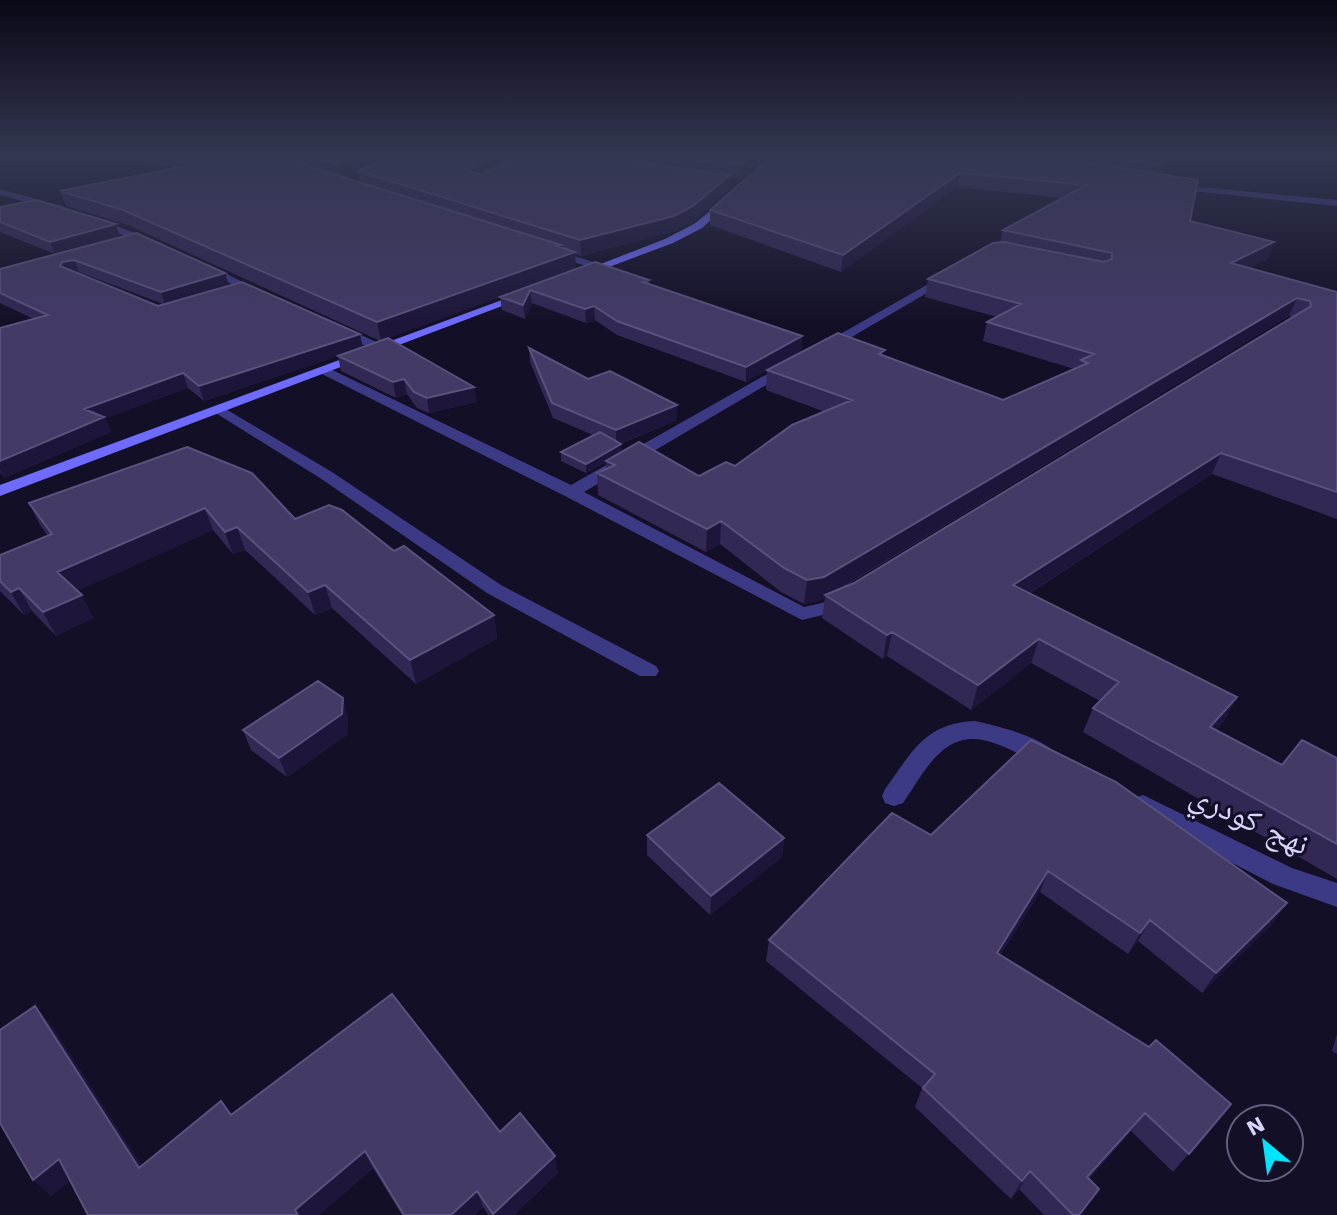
<svg xmlns="http://www.w3.org/2000/svg" width="1337" height="1215" font-family="'Work Sans','Noto Naskh Arabic',sans-serif">
<rect width="100%" height="100%" fill="#130f26"/>
<g fill="none" stroke-linecap="round" stroke-linejoin="round">
<path fill="#3d3a85" fill-rule="evenodd" d="M1168 184 1337 200V206L1171 189Z
M0 189 62 206 64 208 59 211 0 195Z
M93 217 161 243 162 245 153 247 90 222Z
M552 249 603 265 605 267 599 270 548 254 547 252Z
M200 264H208L267 295 257 297 200 268Z
M946 274 956 276 826 352 814 349Z
M334 326H342L389 348 377 351 334 332Z
M785 364 797 367 584 492 804 607 822 603 847 591 857 597 835 612 802 620 565 496 314 370 326 367 571 485Z
M219 405 332 472 501 585 656 666 659 671 656 676H640L487 593 320 478 214 412 212 409Z
M974 721C995 725 1048 738 1058 757L1054 763 1046 766C1028 760 1012 749 994 743 945 725 926 770 903 803L894 806 885 803 882 796 885 789C912 753 923 724 974 721Z
M1143 795 1292 868 1337 883V907L1273 884 1134 812 1130 805 1134 798Z"/>
<path fill="#6f6bff" fill-rule="evenodd" d="M729 196 732 201 702 228 673 243 585 276 575 274 665 239 694 224Z
M521 293 531 295 0 496V485Z"/>
</g>
<path fill="#312854" fill-rule="evenodd" d="M104 154H773L763 159 741 179 730 177 729 189 692 222 674 231 581 256 575 254 576 269 388 338 477 402 429 413 417 408 407 394 396 398 341 371 338 356 204 401 188 388 105 418 111 432 4 478 0 472V328L34 319 0 303V269L55 254 0 232V207L120 237 225 273 229 285 362 347 380 341 128 225 66 206 60 191 178 168ZM358 173 360 183 345 178ZM79 272 163 304 158 306 77 273Z
M774 154H1177L1160 174 1190 221 1274 242 1268 259 1249 268 1337 292V519L1212 474 1030 593 1237 697 1224 721 1216 730 1282 765 1337 758V879L1083 732 1093 708 1100 701 1031 663 971 710 887 656 883 659 822 618 825 598 821 600 804 604 781 592 720 544 706 552 598 495 597 473 606 469V462L586 473 561 461V452L593 435 553 418 530 362 529 348 588 379 677 405V420L620 444 622 452 699 476 735 466 825 412 766 390 767 370 746 382 617 335 595 320 586 323 532 303 525 319 502 310 500 297 595 262 649 280V284L802 336 801 351 770 368 885 356 1003 400 1074 369 983 341 987 322 997 317 925 297 928 279 1000 242 1003 230 1063 198 957 187 841 272 710 225V210ZM1289 316 1293 317 854 583 840 589Z
M187 447 295 519 394 551 494 615 497 638 416 684 332 608 315 615 245 550 233 554 213 530 77 591 82 595 93 618 56 636 32 611 24 615 0 591V555L48 536 40 525 29 503Z
M348 717V734L287 777 251 750 243 730Z
M647 835 784 838 782 857 710 915 647 855Z
M931 835 1287 903 1272 924 1202 993 1138 941 1128 954 1040 892 1000 955 1231 1104 1173 1172 1131 1131 1089 1179 1080 1215H1044L1019 1189 1011 1199 915 1107 922 1088 766 961 769 940Z
M51 1025 141 1165 231 1115 500 1132 558 1173 514 1215H488L483 1207 474 1215H402L373 1168 319 1215H88L70 1180 51 1196Z
M1337 1034V1054L1332 1051Z"/>
<path fill="#1d163a" d="M372 154H415L358 171V173L342 179 339 165Z
M498 154H532L525 155 471 182 469 168Z
M754 154H773L763 159 741 179V165Z
M1170 154H1177L1157 178 1161 164Z
M960 173 957 187 841 272 843 255Z
M730 175 729 189 692 222 674 231 581 256 580 240Z
M116 224 120 237 55 255 50 242Z
M1274 242 1268 259 1224 280 1231 263Z
M561 245 562 257 575 252 576 269 381 341 377 322Z
M74 260 79 272 67 274 60 266 62 262Z
M225 273 229 285 165 305 161 292Z
M530 290 532 303 525 319 523 305Z
M1297 298 1289 316 827 596 825 595V598L821 600 804 604 807 580Z
M594 306 595 320 586 323 585 309Z
M360 334 363 348 204 401 199 386Z
M802 336 801 351 746 382V367Z
M183 373 188 388 105 418 111 432 4 478 0 470V461L84 409Z
M404 379 407 394 396 398 393 382Z
M474 387 477 402 429 413 427 398Z
M677 405V420L616 445V430Z
M621 444 622 453 586 473V464Z
M1221 453 1212 474 1006 608 1013 585Z
M205 508 213 530 69 595 57 572Z
M721 521 720 544 706 552 707 529Z
M237 527 245 550 233 554 225 532Z
M325 585 332 608 315 615 308 592Z
M19 588 32 611 24 615 11 592Z
M82 595 93 618 56 636 43 612Z
M494 615 497 638 416 684 410 660Z
M892 632 887 656 883 659 887 635Z
M1039 639 1031 663 971 710 978 685Z
M1237 697 1224 721 1197 752 1210 727Z
M343 698 348 717V734L287 777 279 758Z
M784 838 782 857 710 915 711 896Z
M1048 871 1040 892 988 973 997 953Z
M1287 903 1272 924 1202 993 1216 973Z
M1150 920 1138 941 1128 954 1140 933Z
M35 1006 51 1025 153 1184 139 1168Z
M1145 1113 1131 1131 1074 1195 1087 1177Z
M365 1151 373 1168 319 1215H298L295 1210Z
M555 1156 558 1173 514 1215H493Z
M59 1159 76 1176 51 1196 33 1180Z
M1030 1171 1019 1189 1011 1199 1022 1181Z
M477 1191 483 1207 474 1215H451Z"/>
<path fill="#433a66" stroke="#5a527e" stroke-width="2" d="M173 154H269L561 245 557 246 575 252 377 322 123 210 60 191 212 161Z
M303 154H372L339 165Z
M406 154H498L469 168 471 172 481 174 529 154H576L730 175 693 206 674 216 580 240 358 171Z
M657 154H754L741 165Z
M774 154H1036L1198 180 1190 221 1274 242 1231 263 1337 292V492L1221 453 1013 585 1237 697 1210 727 1282 765 1302 740 1337 758V844L1093 708 1119 682 1039 639 978 685 892 632 887 635 825 595 854 583 1311 306 1310 301 1297 298 824 577 807 580 784 568 721 521 707 529 597 473 615 465 606 461 639 442 699 476 726 462 735 466 792 425 852 400 767 370 838 333 885 350 879 354 1003 400 1088 363 1081 360 1094 354 987 322 1021 304 928 279 993 243 1004 242 1104 262 1112 259V253L1003 230 1087 185 960 173 843 255 710 210Z
M1098 154H1170L1161 164Z
M36 200 116 224 50 242 0 222V207Z
M136 233 225 273 161 292 74 260 62 262 60 266 158 306 242 282 360 334 199 386 183 373 84 409 104 417 0 461V328L48 315 0 293V269Z
M595 262 649 280 643 282 802 336 746 367 617 321 594 306 585 309 530 290 523 305 500 297Z
M388 338 474 387 427 398 414 392 404 379 393 382 338 356Z
M529 348 588 379 610 371 677 405 616 430 552 403Z
M600 432 621 444 586 464 561 452Z
M187 447 252 473 295 519 329 505 342 510 394 551 404 546 494 615 410 660 325 585 308 592 237 527 225 532 205 508 57 572 82 595 43 612 19 588 11 592 0 581V555L52 534 29 503Z
M318 681 343 698 342 714 279 758 243 730Z
M1031 740 1116 782 1287 903 1216 973 1150 920 1140 933 1048 871 997 953 1149 1047 1156 1040 1231 1104 1189 1154 1145 1113 1087 1177 1099 1189 1079 1215H1073L1030 1171 1022 1181 923 1088 935 1074 769 940 892 813 931 835Z
M719 783 784 838 711 896 647 835Z
M392 994 500 1132 520 1113 555 1156 493 1214 477 1191 451 1215H404L365 1151 295 1210 298 1215H88L59 1159 33 1180 0 1123V1030L35 1006 139 1168 221 1101 231 1115Z"/>
<linearGradient id="sky" x2="0" y2="1"><stop stop-color="#0a0815"/><stop offset="0.48" stop-color="#333752"/><stop offset="1" stop-color="#333752" stop-opacity="0"/></linearGradient>
<rect width="1337" height="324" fill="url(#sky)"/>
<g text-anchor="middle" stroke-width="6" stroke-linejoin="round" paint-order="stroke">
<g font-size="32" fill="#d9d4ff" stroke="#130f26">
<text transform="translate(1250 819) rotate(25)" y="11">نهج كودري</text>
</g>
</g>
<g transform="translate(1265 1143) rotate(331)"><circle r="38" fill="#130f26" stroke="#625e7d" stroke-width="2"/>
<path d="M0-6L14 30L0 20L-14 30Z" fill="#00e5ff"/>
<text y="-12" font-size="22" font-weight="bold" text-anchor="middle" fill="#d9d4ff">N</text>
</g>
</svg>
